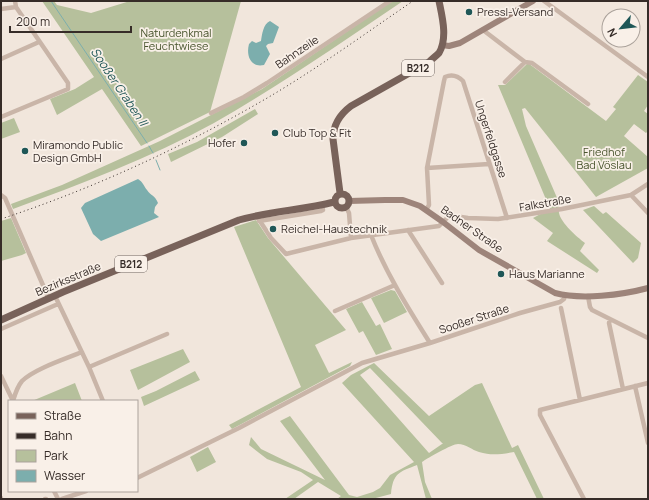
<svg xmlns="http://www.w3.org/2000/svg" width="649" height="500" font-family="Manrope,sans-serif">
<rect width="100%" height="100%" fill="#f1e6dc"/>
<path fill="#b6c09c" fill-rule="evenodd" d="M42 1H54L57 5 91 13 130 1H241L210 112 141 146 102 89 57 115 50 99 75 89 94 77Z
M392 1H403C341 43 279 86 214 123 150 158 81 184 13 209L11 204 62 185 160 141 262 89Z
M528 63 606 121 616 109 613 107 638 75 648 82V105L644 111 648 114V131L646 133 634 124 624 136 648 157V168L596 197 525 108 522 109 526 126 558 200C559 204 558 209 559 213 561 223 577 237 585 243L580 251 599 270 597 273 547 241 553 233 533 218 550 209 498 85H505Z
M255 109 258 114 222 137 171 162 168 154 197 142Z
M14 118 20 132 1 139V123Z
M594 206 603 214 606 212 641 243 638 258 633 263 583 210Z
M11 218 26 253 22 255 1 261V221Z
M256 220 268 238 346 330 315 345 329 373 352 362 350 366 232 429 229 425 301 387 234 227Z
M391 290 395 291 407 312 384 323 371 298Z
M362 302 376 326 380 324 392 349 376 355 363 331 359 333 346 309Z
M183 349 190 362 138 390 130 370Z
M374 363 429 416 475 385 482 383 512 448 518 445 544 499H537L514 452C501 454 492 456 479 452 472 450 466 444 458 444 452 444 428 458 422 462L425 482 432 499H426L417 465C399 472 393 473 391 494L372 499H337L341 496 318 482 294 499H285L313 480 301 472 267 459 249 445 251 437 261 449 325 480 280 421 290 416 349 495 357 497 373 492 380 488 390 475 414 462 342 383 351 375ZM370 368 443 444H442L429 453 360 375Z
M195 371 200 380 144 406 141 397 156 391Z
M75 383 82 401H32Z
M208 447 216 462 197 472 190 457Z"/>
<path fill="#7caead" d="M270 21 279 27 273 43 268 44 266 46 270 54 264 65C250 68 246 55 249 44L252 41 256 43 261 41C262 35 263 24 270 21Z
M138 179C143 182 143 185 147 190 151 196 155 195 158 203L155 207 154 213 159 217 101 241 93 234 81 208 85 203Z"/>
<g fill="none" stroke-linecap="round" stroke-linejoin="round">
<path stroke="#7caead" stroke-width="1" d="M51 1 147 143
M149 146 153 153
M156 160 160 170"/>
<path stroke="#c9b5a8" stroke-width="4.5" d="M544 1 648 77
M1 9 16 7
M483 30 525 62 505 82
M1 59 39 42
M525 62 532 63 588 104
M211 113 244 97 267 83 390 1
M1 117 68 89V83L16 7 15 1
M427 168 489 164
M1 195 5 198 49 299
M631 195 648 213
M346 207 349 213 351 238
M426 210 429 205 427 168 444 81 445 77C452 74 458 76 463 81L507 218
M256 215 271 238 286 254 351 238 439 226 447 218 454 216 468 218 498 219 562 209 631 195 648 184
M259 221 321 211 323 210 322 205
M408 230 442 283
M371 235C386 273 408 308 430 343
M55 296 89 367 103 401
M588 296 590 307 592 310 648 338
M561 308 580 400
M335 311 395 285
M610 319 609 323 623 389
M1 329 58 304
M89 367 167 334
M1 376 13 401
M635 386 648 443
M13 401C15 394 17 387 22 381 34 369 65 359 82 352
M137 478 239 428 362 363 430 343 520 313 560 302 564 299 565 295
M54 491 58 499
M1 498V499
M45 499H46
M62 499 86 491
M584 499 540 415V410L648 383"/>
<path stroke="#9d847a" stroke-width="6" d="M442 45 449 46 460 43 533 1
M349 201 385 200H403L420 206 443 222 479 250 555 293C581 300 622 295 648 288"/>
<path stroke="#78625a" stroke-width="7" d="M340 193 333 139C333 125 339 115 351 106L429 62C432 59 436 56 439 53 448 38 442 16 439 1
M335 201a7 7 0 1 1 14 0a7 7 0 1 1-14 0Z
M1 320 63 292 239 220C271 211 303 210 334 202"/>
<path stroke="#362c28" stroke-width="1" stroke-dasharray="1 3" stroke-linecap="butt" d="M1 219C92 189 179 149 262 101 314 71 363 35 413 1"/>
</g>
<g fill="#1f5757" stroke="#f9f0e8" stroke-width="1.5">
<circle cx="469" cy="12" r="4"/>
<circle cx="275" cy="133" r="4"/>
<circle cx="244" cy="143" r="4"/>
<circle cx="25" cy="151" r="4"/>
<circle cx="273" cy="229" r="4"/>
<circle cx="501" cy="274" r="4"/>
</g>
<g text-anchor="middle" stroke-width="3.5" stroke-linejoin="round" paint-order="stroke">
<g fill="#f9f0e8" stroke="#706762" stroke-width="1">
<rect x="402" y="60" width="32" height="16" rx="3"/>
<rect x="115" y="256" width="32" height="16" rx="3"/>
</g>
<g font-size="10" font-weight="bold" fill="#362c28">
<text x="418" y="72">B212</text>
<text x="131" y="268">B212</text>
</g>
<g font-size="11" fill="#362c28" stroke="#f9f0e8" text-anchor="start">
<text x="477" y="16">Pressl-Versand</text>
<text x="283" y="137">Club Top &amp; Fit</text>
<text x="236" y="147" text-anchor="end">Hofer</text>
<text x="33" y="149">Miramondo Public<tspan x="33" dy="13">Design GmbH</tspan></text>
<text x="281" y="233">Reichel-Haustechnik</text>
<text x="509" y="278">Haus Marianne</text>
</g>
<g font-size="11" fill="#48542d" stroke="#f9f0e8">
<text x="176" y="37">Naturdenkmal<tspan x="176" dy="13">Feuchtwiese</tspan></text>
<text x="604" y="156">Friedhof<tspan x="604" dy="13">Bad Vöslau</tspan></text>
</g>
<g font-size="11" fill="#362c28" stroke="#f9f0e8">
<text transform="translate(297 52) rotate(-34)" y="4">Bahnzeile</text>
<text transform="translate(491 139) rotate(72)" y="4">Ungerfeldgasse</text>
<text transform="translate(545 203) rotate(-10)" y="4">Falkstraße</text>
<text transform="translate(472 229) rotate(35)" y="4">Badner Straße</text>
<text transform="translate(68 279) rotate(-23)" y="4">Bezirksstraße</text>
<text transform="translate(474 319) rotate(-18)" y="4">Sooßer Straße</text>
</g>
<g font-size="12" font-style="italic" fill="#1f5757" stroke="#f9f0e8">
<text transform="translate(119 87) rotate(56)" y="4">Sooßer Graben II</text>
</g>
</g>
<rect width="649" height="500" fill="none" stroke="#362c28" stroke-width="4"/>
<rect x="8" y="400" width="130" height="92" fill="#f9f0e8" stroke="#aba29b"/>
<rect x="16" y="413" width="20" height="6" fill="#78625a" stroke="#aba29b"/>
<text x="44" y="420" font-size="12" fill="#362c28">Straße</text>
<rect x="16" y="433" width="20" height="6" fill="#362c28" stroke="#aba29b"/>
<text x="44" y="440" font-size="12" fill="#362c28">Bahn</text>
<rect x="16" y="450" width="20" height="12" fill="#b6c09c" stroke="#aba29b"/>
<text x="44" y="460" font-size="12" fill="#362c28">Park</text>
<rect x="16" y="470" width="20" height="12" fill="#7caead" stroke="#aba29b"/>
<text x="44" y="480" font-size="12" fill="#362c28">Wasser</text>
<g transform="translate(621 28) rotate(242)"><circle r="19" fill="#f9f0e8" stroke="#aba29b"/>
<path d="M0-3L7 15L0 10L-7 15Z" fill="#1f5757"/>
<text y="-6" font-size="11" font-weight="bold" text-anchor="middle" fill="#362c28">N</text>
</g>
<path d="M10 26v6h121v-6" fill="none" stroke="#362c28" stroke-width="2"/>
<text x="16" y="26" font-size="12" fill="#362c28" stroke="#f9f0e8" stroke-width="3" paint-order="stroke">200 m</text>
</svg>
